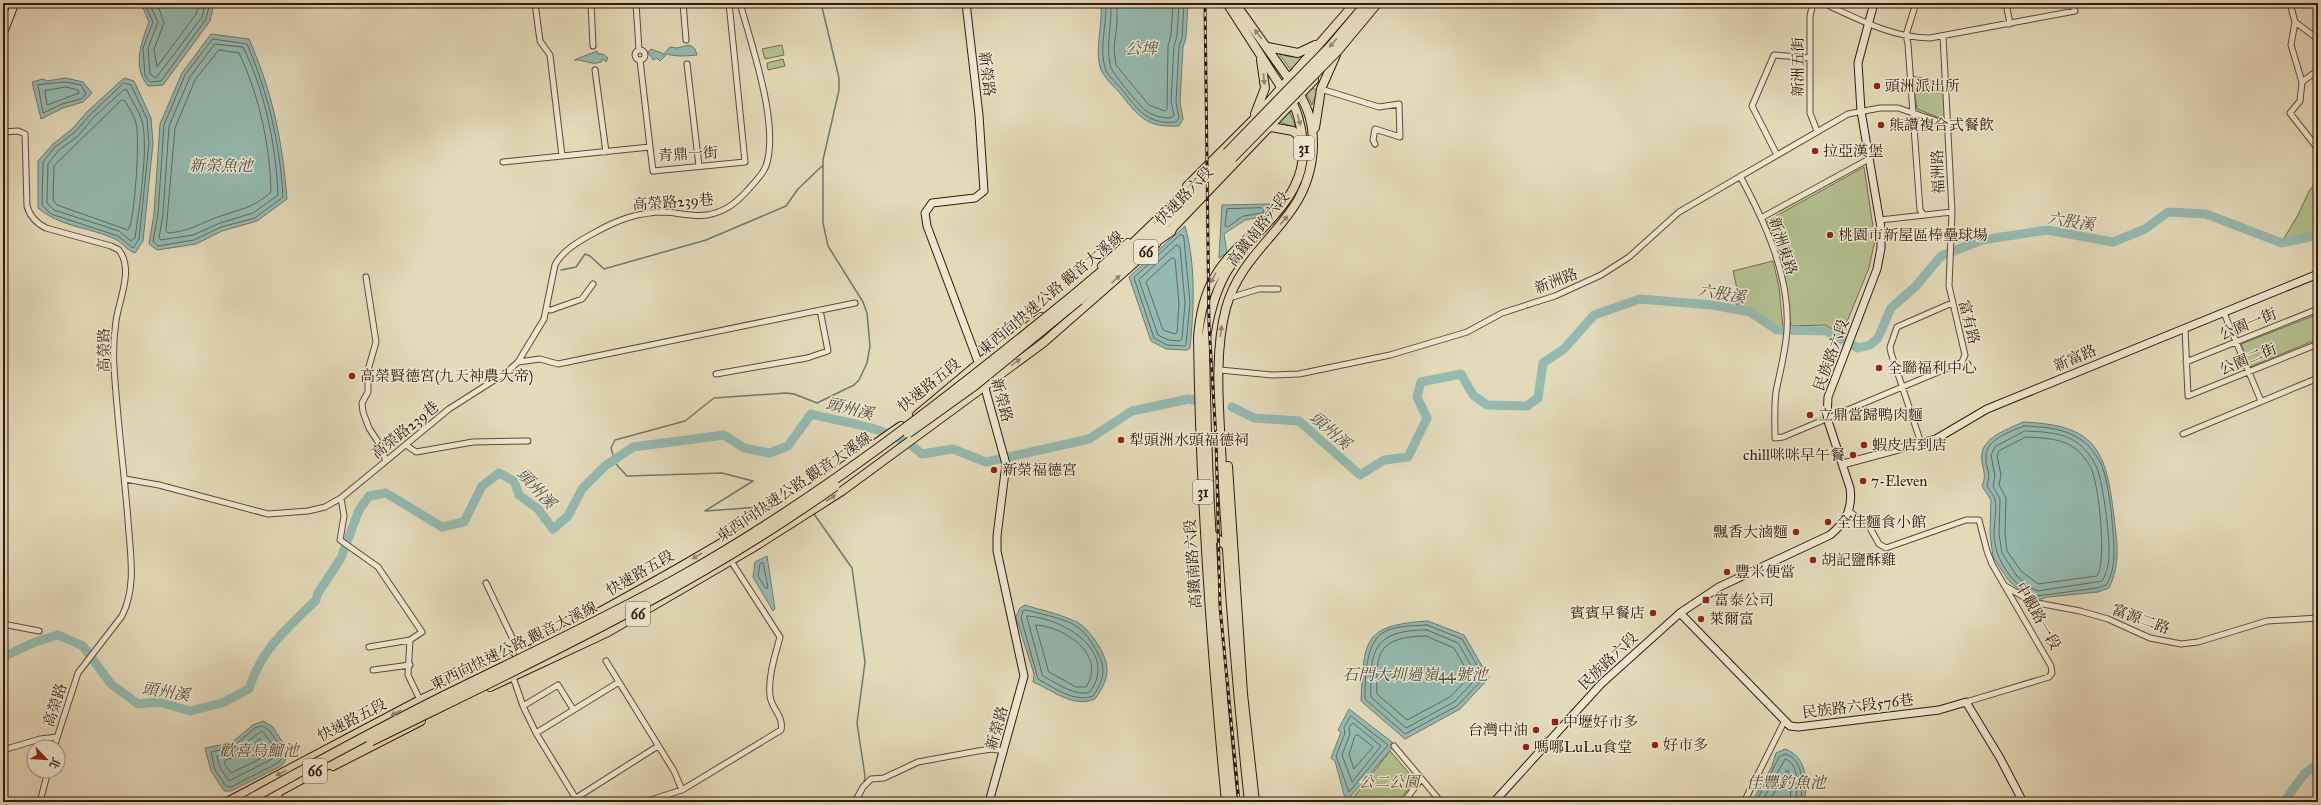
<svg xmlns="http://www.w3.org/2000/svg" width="2321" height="805" font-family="'IM FELL Great Primer','Noto Serif TC',serif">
<rect width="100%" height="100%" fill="#e3dab9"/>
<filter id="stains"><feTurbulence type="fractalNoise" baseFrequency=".005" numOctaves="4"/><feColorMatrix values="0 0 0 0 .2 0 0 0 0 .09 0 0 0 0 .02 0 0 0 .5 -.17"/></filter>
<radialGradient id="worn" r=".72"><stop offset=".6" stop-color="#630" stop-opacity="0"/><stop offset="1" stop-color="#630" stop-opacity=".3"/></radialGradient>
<path fill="#b4c08f" stroke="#726c50" d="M782 45 784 55 765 59 762 49Z
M1279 54 1291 57 1304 56 1291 70Z
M783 59 785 66 768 70 767 63Z
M1912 76 1944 83 1945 117 1942 119 1917 109Z
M1311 88 1318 90 1312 105 1306 93Z
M1290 112 1295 126 1293 127 1280 122Z
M1864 167 1875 240 1869 268 1842 334 1825 325 1791 326 1783 271 1767 221Z
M2318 179V234L2283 240 2298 215 2309 191Z
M1773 261 1779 287 1783 328 1773 326 1736 304V301L1740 302 1733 271Z
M2318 314V339L2250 367 2241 344Z
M1390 751 1414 779 1413 783 1398 802H1350Z"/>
<path fill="#95bab1" stroke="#6d7a71" d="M112 3H214L210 21 163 85 148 86C132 67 141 43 149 22L144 10 138 4 117 5Z
M1101 3H1188L1186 38 1183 47 1180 102 1183 119 1179 126C1146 128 1138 116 1119 92 1113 86 1105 78 1101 70 1094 53 1103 23 1101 3Z
M211 34 249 39C273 94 282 139 287 199L257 221 222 231 196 244 157 250 149 244 154 214 160 124 182 73Z
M690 45 695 49 697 55C688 56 677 57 667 54L660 61 657 58 653 60 648 52 651 49 664 54 670 47 677 48Z
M597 51 598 54H603L608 58 606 62 602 59 601 62C591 66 584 59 574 60Z
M66 78 83 82 92 93 83 102 63 108 41 119 32 82 43 79 47 81Z
M124 78 134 81 151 118 153 143 143 241 135 253C126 250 123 243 115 239 89 227 60 227 38 208V161L53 144 72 129 88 111Z
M1271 204 1266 216 1245 220 1224 234 1227 253 1219 258 1222 205Z
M1185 226C1196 265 1194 308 1190 348L1187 350 1166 349 1151 341 1129 277Z
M2023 422C2096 425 2106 449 2114 517 2117 544 2121 562 2109 588L2098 592 2048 597 2038 600 2027 596 2009 581 1993 557 1990 534 1991 500 1982 486C1986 476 1984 473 1982 462 1978 438 2005 431 2023 422Z
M767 556 775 609 773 611 753 577 755 562Z
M1025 605C1040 610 1057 613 1072 620 1083 624 1088 631 1095 640 1110 663 1112 675 1095 699 1073 708 1054 691 1033 682L1034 674 1016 617 1020 608Z
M1428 621 1464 635 1489 678 1460 709 1405 739 1361 701C1364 641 1362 625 1428 621Z
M1349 709 1392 742V748L1346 802 1335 761 1331 758 1341 732 1338 730Z
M263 721 272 726 287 749 285 761 281 766 231 791H224L211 771 205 748 231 743 253 725Z
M1785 749C1807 757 1808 781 1804 802H1752L1772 766 1776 753Z"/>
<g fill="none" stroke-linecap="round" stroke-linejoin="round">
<path stroke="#636a60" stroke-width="1" d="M143 3 147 9 153 22 143 48 145 76 150 82 161 81 206 19 210 3
M149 3 158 22 148 48 150 74 156 78 202 17 205 3
M157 3 164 23 154 49 157 67 196 14 199 3
M1106 3C1107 24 1099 47 1105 68 1107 74 1115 82 1120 87 1137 108 1146 125 1176 122L1179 118 1176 102 1179 46 1182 38 1184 3
M1111 3C1112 24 1106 44 1110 65 1111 72 1139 105 1146 111 1152 115 1168 121 1174 116L1171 101 1174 46 1177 36 1179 3
M1117 3V23L1114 48 1116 65 1149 105 1165 111 1167 109 1168 46 1171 35 1173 3
M213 39 247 44C268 93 280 143 283 197L255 218 221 227 194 240 158 246 153 241 158 214 164 125 185 75Z
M215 44 243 47C265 91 276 146 278 195L253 213 220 223 193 235 161 240 159 238 163 214 169 126 190 77Z
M219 50 239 53C259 95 270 145 271 192 254 208 240 209 218 217 198 224 191 231 168 233L166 231 175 128 195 80Z
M66 82 81 85 86 94 81 99 62 104 43 113 38 85Z
M124 83 131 85 147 119 149 143 139 239 133 248 118 236 51 214 42 205 43 162 55 147 75 132 91 114Z
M66 87 78 90 79 93 47 105 45 91Z
M124 90H127C131 101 139 110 142 121 149 147 139 209 135 238L131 241 119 231 54 210 47 203 48 164 59 150 78 136 94 117Z
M122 100 125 101C128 107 134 115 136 123 140 135 135 222 128 230L57 205 53 200 54 166Z
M1262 208 1264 210 1263 213 1243 216 1228 227 1225 226 1227 209Z
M1180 235H1183L1184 239 1190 303 1186 344 1185 346 1167 345 1154 338 1134 278Z
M1177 245 1180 247 1185 303 1182 339 1180 341 1168 340 1158 335 1139 280Z
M1172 258 1175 259 1179 304 1177 332 1175 334 1163 330 1146 282Z
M2024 426C2045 427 2065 428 2083 441 2089 445 2096 455 2100 462 2109 477 2114 534 2114 553 2114 564 2112 576 2106 585L2097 588 2037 596C2013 587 1994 559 1994 533 1994 523 1997 510 1995 499 1994 495 1989 490 1987 486 1992 470 1985 470 1986 456 1986 439 2012 431 2024 426Z
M2025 431C2043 432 2066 432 2080 445 2086 450 2092 458 2095 464 2103 477 2110 539 2109 555 2109 564 2107 573 2102 581L2038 591 2031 588 2016 575 2002 553 1999 534 2000 499 1993 486 1995 476 1991 455 1995 447Z
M2026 437C2043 438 2062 438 2076 449 2081 453 2088 462 2091 468 2099 485 2107 561 2097 576L2038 584 2021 571 2007 551 2005 534 2006 498 1999 485 2001 475 1997 456 1999 451Z
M763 563 768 587 766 589 758 576 760 564Z
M1026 610C1041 614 1057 617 1071 623 1080 628 1086 634 1091 642 1105 663 1108 674 1093 696 1075 703 1054 688 1038 679L1021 618 1023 611Z
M1027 616C1063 618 1119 651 1090 692 1076 697 1056 683 1043 676Z
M1036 625C1065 627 1107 655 1086 687H1076L1049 672Z
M1427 625 1462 639 1484 678 1457 706 1405 734 1365 699C1365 680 1365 647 1381 634 1393 625 1413 626 1427 625Z
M1427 630 1458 643 1478 677 1454 702 1406 728 1371 697C1369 649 1375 630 1427 630Z
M1426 636 1454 648 1470 676 1450 697 1407 720 1377 694C1375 650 1380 637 1426 636Z
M1351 716 1388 745 1349 792 1336 756 1345 733 1344 728Z
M1353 723 1381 746 1352 782 1342 755 1350 734 1349 728Z
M262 726 269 730 282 749 281 759 278 763 231 787 226 786 215 770 211 752 233 747 255 728Z
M262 731 277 750 276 757 229 781 220 768 217 756 235 751Z
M1358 735 1373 747 1354 769 1349 754 1355 736Z
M260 739 270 754 231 773 225 765V760L239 756Z
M1756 802 1779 757 1785 754C1805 760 1802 785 1801 802
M1762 802 1785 759C1801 764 1796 790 1796 802
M1769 802 1787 770 1789 772 1791 788 1790 802"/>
<path stroke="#6d7a71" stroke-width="1.5" d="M561 270 576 267 585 254 590 256 604 269 706 240 786 206 798 189 822 166
M776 506 705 511 753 481 722 473 627 476 616 464 611 448 615 440 685 421 714 398 786 393 794 394 817 403 854 385 859 380 867 363 870 346 867 313 863 302 828 246 823 223V160L839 90V78L821 3
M814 514 852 568 865 662 857 723 865 776 864 783"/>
<path stroke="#95bab1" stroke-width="9" d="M1232 407 1254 418 1299 421 1360 475 1384 460 1408 457 1427 418 1417 397 1421 382 1461 374 1473 395 1487 405 1527 406 1538 398 1543 363 1564 349 1594 315 1640 299 1712 305 1750 312 1777 330 1826 331 1858 348 1870 345 1878 338 1891 308 1915 287 1941 256 1982 240 2047 230 2113 242 2145 229 2168 212 2206 214 2282 243 2318 235
M3 657 35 642 58 635 83 646 111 684 138 704 159 702 190 711 222 703 249 689C261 649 287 629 316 600L318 593 341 558 359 510 369 496 386 493 442 527 464 522 482 486 499 473 514 481 519 495 538 509 553 529 568 516 582 489 605 466 633 447 724 435 744 448 770 453 788 446 811 414C848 424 893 427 922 454L953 449 986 462 1089 439 1132 411 1189 399 1198 401
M2284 802 2304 774 2318 764"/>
<g stroke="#5e493a" stroke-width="7">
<path id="street" d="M535 3 540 41 550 55 562 156 650 147 653 171 745 162 729 3
M591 3 593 46
M636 3 639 50
M683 3 686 40
M1813 3 1810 16V113L1817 131
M1823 3C1856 18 1892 38 1930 38L2075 11 2071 3
M1916 3 1906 35 1908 44 1920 210 1924 215
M2006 3 2010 24
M2290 3 2295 22 2318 39
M2295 22 2291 45 2302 82
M635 55a5 5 0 1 1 10 0a5 5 0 1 1-10 0Z
M640 60 650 147
M687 64 699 166
M595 70 606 152
M2318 70 2302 82 2300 101 2290 113 2318 149
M1321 89 1379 107 1399 104 1400 137 1375 129 1373 140 1375 144
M3 132 18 131 25 134 27 206C30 217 36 223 46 228L111 246 119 250C134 270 119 299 116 321 114 335 113 352 114 366 117 418 124 469 128 520 130 553 137 586 122 616L78 673 54 747
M1777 155 1752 106 1774 55 1809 58
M503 162 562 156
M1740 176C1765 222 1790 276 1787 329 1786 350 1780 371 1776 392 1774 407 1775 422 1775 438L1783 437 1962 362 1965 355 1949 286 1952 212 1943 36
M1761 218 1869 159
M1880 220 1952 212
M366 277 376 342 368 370V392L362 403 363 412 369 428 380 445 386 461
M1229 298 1259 289H1278
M546 309 551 310 582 299 593 284
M2224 313 2261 401
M2185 328 2188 396 2318 344
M518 362 540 359 558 364 855 303
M2186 362 2318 309
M1220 370 1273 375 1299 374 1390 355 1467 332 1502 313 1555 296 1601 275 1629 257 1679 212 1848 114 1880 108H1898L1949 125
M716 374 807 358 828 351 820 310
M2183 434 2318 378
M1921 443 1891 353 1890 347 1897 327 1952 303
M406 445 416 452 473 442 528 441
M125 479 159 485 268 514 308 511 325 507 341 498 449 409 507 372 518 362 544 319 555 265C562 251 579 241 594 233 617 220 638 212 665 212 679 213 694 217 707 215 724 212 735 204 746 192 752 185 762 176 766 166 780 125 751 44 740 3
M341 498 344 516 340 540 378 567 422 632 410 640 408 675 420 700
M1849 511 1870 528 1879 544 1886 548 1966 520H1979L1987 551 1992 564 2051 666 2052 673 2049 677 1966 702
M486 583 520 654
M2007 587 2032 602 2080 611 2108 619 2150 638 2181 644 2198 642 2267 621 2318 618
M3 624 39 631
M369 647 410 640
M606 661 674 771 682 790
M373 670 410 665
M513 677 523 706 536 733 578 802
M523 706 558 685 573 709
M536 733 619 682
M1394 746 1441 802
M3 750 40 739 57 737
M576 798 658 746
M40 802 48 771
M644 802 682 790 781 730C784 716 771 708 770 696 768 676 775 656 780 637L731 561
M855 802 863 787 871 779 884 778 918 762 978 751 992 749 1004 751
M1404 802 1421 779
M1744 802 1784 722"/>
</g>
<g stroke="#311910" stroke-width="9">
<path id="secondary" d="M966 3 979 115 984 191 975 198 932 203 925 213 927 226 980 367
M3 34 15 3
M983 381 1006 464 997 536V551L1024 676 989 802
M1843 464 1936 439 1987 409 2318 274
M1680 613 1790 726 1798 727 1939 710 1966 702 2000 758 2023 802
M277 802 278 796
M1494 802 1601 684 1680 613 1719 587 1830 535C1846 522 1853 508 1850 488L1827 418 1828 397 1877 269 1881 248V228L1861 111 1858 63 1874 3"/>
</g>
<g stroke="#311910" stroke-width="10">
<path id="primary" d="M1227 3 1283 90
M1235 3 1291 82
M1268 47 1298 53 1315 45
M1255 114 1265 88 1261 60
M1271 127 1293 131 1303 140
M1315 128 1321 89 1336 55
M1187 186 1254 119 1355 3
M1166 235 1314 80
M1102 266 1128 243
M917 415 979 363 1041 317
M1228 466 1243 694 1255 802
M1208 531 1229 548
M524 653C628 597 732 540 831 475 855 459 877 442 901 426
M490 687 608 632 754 547 842 491 1043 343 1156 244
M333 766 421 721
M227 802 420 700 509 659
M1226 802C1211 647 1200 492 1198 337 1202 288 1218 263 1255 232
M1233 802C1217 650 1207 498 1205 345 1208 320 1213 296 1226 273 1255 224 1316 198 1301 129 1299 120 1297 108 1291 101
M1249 802C1237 691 1228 579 1222 468 1220 418 1213 356 1226 308 1245 240 1312 222 1313 144 1313 124 1309 109 1298 92"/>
</g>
<g stroke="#311910" stroke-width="11">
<path id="highway" d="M1148 247 1171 231
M1074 295 1118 258 1227 153
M1079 300 1124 264 1232 158
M259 802 371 741"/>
</g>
<use href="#street" stroke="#ede7d2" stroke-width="5"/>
<use href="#secondary" stroke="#ede7d2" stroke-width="7"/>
<use href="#primary" stroke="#e3dab9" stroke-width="8"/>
<use href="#highway" stroke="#e3dab9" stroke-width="9"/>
<g stroke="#311910" stroke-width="3">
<path id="rail" d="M1205 3 1209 325 1216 438 1220 607 1239 802"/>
</g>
<use href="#rail" stroke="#ede7d2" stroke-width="1.5" stroke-dasharray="4.5" stroke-linecap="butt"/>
<g stroke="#311910" stroke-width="11" stroke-linecap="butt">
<path id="highway-bridge" d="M1227 153 1331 46 1367 3
M1232 158 1337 51 1377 3
M908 433 975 385 1079 300
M371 741C529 663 691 589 835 486
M245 802C310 766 376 730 444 696 523 657 603 620 680 577 821 498 949 397 1074 295"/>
</g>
<use href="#highway-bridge" stroke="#e3dab9" stroke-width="9"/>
</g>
<defs><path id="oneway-solid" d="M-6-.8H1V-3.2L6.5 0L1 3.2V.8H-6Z"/></defs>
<g fill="#93836d">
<use href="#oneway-solid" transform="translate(1258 34) rotate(-127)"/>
<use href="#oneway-solid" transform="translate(1333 43) rotate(131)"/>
<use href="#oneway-solid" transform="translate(1264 79) rotate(85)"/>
<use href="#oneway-solid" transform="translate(1299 120) rotate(74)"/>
<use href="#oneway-solid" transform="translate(1284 220) rotate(-48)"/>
<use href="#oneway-solid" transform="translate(1213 278) rotate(119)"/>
<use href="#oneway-solid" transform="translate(1116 279) rotate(-42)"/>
<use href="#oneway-solid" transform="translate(1221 331) rotate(-83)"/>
<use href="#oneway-solid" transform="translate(1016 362) rotate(-36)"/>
<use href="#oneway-solid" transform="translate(831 498) rotate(-33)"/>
<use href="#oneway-solid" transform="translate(697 556) rotate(150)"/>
<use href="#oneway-solid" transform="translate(396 713) rotate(153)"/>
<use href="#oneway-solid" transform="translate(281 773) rotate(152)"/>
</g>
<g fill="#8f2418" stroke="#ede7d2" stroke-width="1.5">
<circle cx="1877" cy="86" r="4"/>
<circle cx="1881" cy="125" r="4"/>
<circle cx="1815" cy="151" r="4"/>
<circle cx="1830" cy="235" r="4"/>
<circle cx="1879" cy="368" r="4"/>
<circle cx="352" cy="376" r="4"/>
<circle cx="1810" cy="415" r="4"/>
<circle cx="1121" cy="440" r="4"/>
<circle cx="1864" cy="445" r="4"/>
<circle cx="1853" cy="455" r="4"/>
<circle cx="994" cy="470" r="4"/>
<circle cx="1863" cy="481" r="4"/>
<circle cx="1828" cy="522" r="4"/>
<circle cx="1796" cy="532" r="4"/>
<circle cx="1813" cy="560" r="4"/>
<circle cx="1727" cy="572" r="4"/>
<rect x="1702" y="596" width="8" height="8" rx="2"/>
<circle cx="1653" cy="613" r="4"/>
<circle cx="1701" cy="619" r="4"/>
<rect x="1551" y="718" width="8" height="8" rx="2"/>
<circle cx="1536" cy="730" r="4"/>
<circle cx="1655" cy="745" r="4"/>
<circle cx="1526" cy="747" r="4"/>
</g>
<g text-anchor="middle" stroke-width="3" stroke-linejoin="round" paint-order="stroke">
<g fill="#ede7d2" stroke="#69574a" stroke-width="1">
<rect x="1294" y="136" width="20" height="24" rx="3"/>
<rect x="1134" y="240" width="24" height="24" rx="3"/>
<rect x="1193" y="480" width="20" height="24" rx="3"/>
<rect x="626" y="602" width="24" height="24" rx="3"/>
<rect x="303" y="759" width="24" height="24" rx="3"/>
</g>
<g font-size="14" font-weight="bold" fill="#311910">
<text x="1304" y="153">31</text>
<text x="1146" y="257">66</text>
<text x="1203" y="497">31</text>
<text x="638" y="619">66</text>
<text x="315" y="776">66</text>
</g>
<g font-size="15" fill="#311910" stroke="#ede7d2">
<text transform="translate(1798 67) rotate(-90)" y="5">新洲五街</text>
<text transform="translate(987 74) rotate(83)" y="5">新榮路</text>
<text transform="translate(688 154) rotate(-3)" y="5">青鼎一街</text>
<text transform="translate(1938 172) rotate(-92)" y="5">福洲路</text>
<text transform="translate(1184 196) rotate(-46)" y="5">快速路六段</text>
<text transform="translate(673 202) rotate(-4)" y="5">高榮路239巷</text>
<text transform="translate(1258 229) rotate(-52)" y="5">高鐵南路六段</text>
<text transform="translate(1783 246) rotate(72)" y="5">新洲東路</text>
<text transform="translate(1556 281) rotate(-21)" y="5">新洲路</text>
<text transform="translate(1051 293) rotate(-40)" y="5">東西向快速公路 觀音大溪線</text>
<text transform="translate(1969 322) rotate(76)" y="5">富有路</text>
<text transform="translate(2248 324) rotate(-22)" y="5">公園一街</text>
<text transform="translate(104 350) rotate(-90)" y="5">高榮路</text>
<text transform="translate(1831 355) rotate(-70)" y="5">民族路六段</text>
<text transform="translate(2075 358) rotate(-23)" y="5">新富路</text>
<text transform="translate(2248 359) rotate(-22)" y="5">公園二街</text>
<text transform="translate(929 385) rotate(-39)" y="5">快速路五段</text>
<text transform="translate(1002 400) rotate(75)" y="5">新榮路</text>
<text transform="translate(405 430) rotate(-39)" y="5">高榮路239巷</text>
<text transform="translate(794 487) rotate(-34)" y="5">東西向快速公路 觀音大溪線</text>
<text transform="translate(1193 564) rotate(-94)" y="5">高鐵南路六段</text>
<text transform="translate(640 573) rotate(-30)" y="5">快速路五段</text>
<text transform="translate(2038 616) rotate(60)" y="5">中觀路一段</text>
<text transform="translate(2141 619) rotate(20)" y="5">富源二路</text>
<text transform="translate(514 646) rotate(-26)" y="5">東西向快速公路 觀音大溪線</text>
<text transform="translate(1608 661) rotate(-44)" y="5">民族路六段</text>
<text transform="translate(55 705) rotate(-72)" y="5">高榮路</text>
<text transform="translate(1858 706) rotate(-7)" y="5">民族路六段576巷</text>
<text transform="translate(352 720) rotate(-27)" y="5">快速路五段</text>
<text transform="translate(997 728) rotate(-74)" y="5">新榮路</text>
</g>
<g font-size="15" fill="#311910" stroke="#ede7d2" text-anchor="start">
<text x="1885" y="91">頭洲派出所</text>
<text x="1889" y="130">熊讚複合式餐飲</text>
<text x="1823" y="156">拉亞漢堡</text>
<text x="1838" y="240">桃園市新屋區棒壘球場</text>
<text x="1887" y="373">全聯福利中心</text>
<text x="360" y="381">高榮賢德宮(九天神農大帝)</text>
<text x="1818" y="420">立鼎當歸鴨肉麵</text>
<text x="1129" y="445">犁頭洲水頭福德祠</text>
<text x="1872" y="450">蝦皮店到店</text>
<text x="1845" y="460" text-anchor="end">chill咪咪早午餐</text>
<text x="1002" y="475">新榮福德宮</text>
<text x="1871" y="486">7-Eleven</text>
<text x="1836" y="527">全佳麵食小館</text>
<text x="1788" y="537" text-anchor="end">飄香大滷麵</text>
<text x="1821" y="565">胡記鹽酥雞</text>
<text x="1735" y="577">豐米便當</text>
<text x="1714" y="605">富泰公司</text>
<text x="1645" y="618" text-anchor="end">賓賓早餐店</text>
<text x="1709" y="624">萊爾富</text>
<text x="1563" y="727">中壢好市多</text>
<text x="1528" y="735" text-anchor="end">台灣中油</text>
<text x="1663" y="750">好市多</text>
<text x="1534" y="752">嗎哪LuLu食堂</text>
</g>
<g font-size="15" font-style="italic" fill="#584b36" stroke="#ede7d2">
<text x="1389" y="787">公二公園</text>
</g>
<g font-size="16" font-style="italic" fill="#4f4940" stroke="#ede7d2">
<text x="1141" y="54">公埤</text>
<text x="221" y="171">新榮魚池</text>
<text transform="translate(2071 221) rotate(8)" y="6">六股溪</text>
<text transform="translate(1722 293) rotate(9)" y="6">六股溪</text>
<text transform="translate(850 408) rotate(14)" y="6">頭州溪</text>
<text transform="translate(1331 430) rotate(41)" y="6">頭州溪</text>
<text transform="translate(537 488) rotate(47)" y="6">頭州溪</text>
<text x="1415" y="680">石門大圳過嶺44號池</text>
<text transform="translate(166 691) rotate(9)" y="6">頭州溪</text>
<text x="259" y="756">歡喜烏鰡池</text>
<text x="1786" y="788">佳豐釣魚池</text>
</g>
</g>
<rect width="2321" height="805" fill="none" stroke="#e3dab9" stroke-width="16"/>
<rect x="4" y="4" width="2313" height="797" fill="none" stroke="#311910" stroke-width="2"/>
<rect x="8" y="8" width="2305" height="789" fill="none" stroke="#311910"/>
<g transform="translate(46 759) rotate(115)"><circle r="19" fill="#ede7d2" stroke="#a29584"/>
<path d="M0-3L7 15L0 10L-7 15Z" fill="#8f2418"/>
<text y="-6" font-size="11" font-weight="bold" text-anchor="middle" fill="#311910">北</text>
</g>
<rect width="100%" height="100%" filter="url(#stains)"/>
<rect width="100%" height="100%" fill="url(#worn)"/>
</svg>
